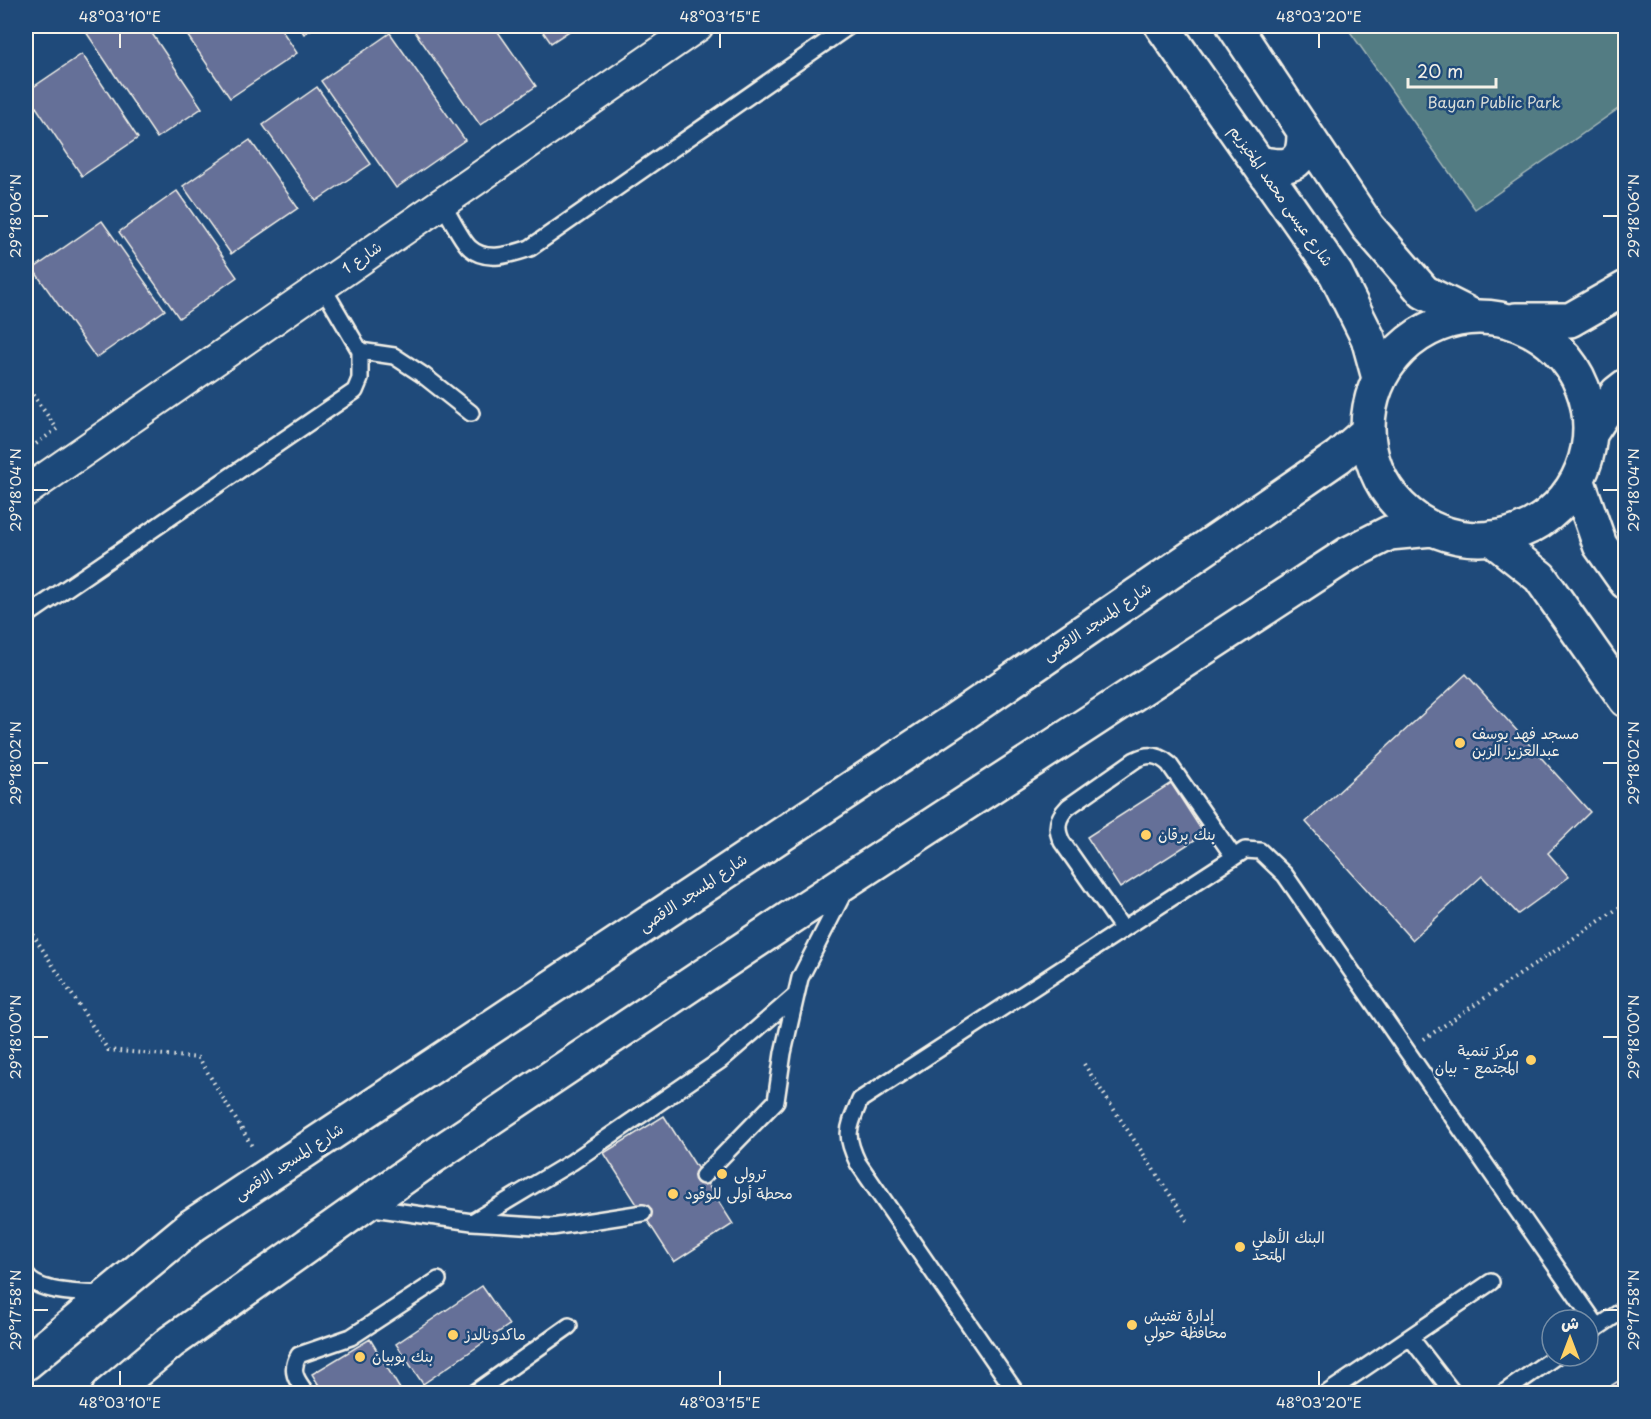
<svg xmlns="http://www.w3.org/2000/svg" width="1651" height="1419" font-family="'Playpen Sans','Playpen Sans Arabic',sans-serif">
<rect width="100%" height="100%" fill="#1f4a7a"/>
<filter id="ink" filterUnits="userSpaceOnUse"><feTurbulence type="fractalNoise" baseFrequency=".0167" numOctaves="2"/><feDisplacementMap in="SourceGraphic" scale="12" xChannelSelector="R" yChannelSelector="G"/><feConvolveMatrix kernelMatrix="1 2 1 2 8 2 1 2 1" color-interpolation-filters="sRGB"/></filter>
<g filter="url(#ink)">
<path fill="#527b83" stroke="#a3b6b6" stroke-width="1.5" d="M1346 26H1625V104L1475 209Z"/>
<path fill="#656f98" stroke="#f4f1e8" stroke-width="1.5" d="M82 26H147L202 108 157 138Z
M181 26H279L297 53 230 98Z
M299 26H317L304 34Z
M411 26H494L536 86 480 125Z
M539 26H577L551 43Z
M390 33 465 140 396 188 321 81Z
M82 54 138 138 82 176 26 92Z
M317 87 371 164 316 201 263 125Z
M250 140 298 208 231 254 183 186Z
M177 191 237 277 179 318 119 232Z
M102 221 165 310 96 358 33 269Z
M1466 674 1590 812 1548 853 1569 877 1518 914 1482 876 1412 940 1306 822Z
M1171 783 1204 834 1120 888 1087 837Z
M664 1116 733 1224 674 1262 604 1153Z
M482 1286 509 1325 423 1384 396 1344Z
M370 1339 403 1394H324L312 1374Z
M1626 1376V1394H1598Z"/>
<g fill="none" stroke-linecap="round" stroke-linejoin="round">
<g stroke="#f4f1e8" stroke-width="20">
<path id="lane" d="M442 203C449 214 461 240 470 248 486 263 512 254 530 248L849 26
M360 351 394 356 423 375 471 413
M26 616 355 391 360 379V351L322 286
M1123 929 1062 842C1055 828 1057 818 1068 807L1135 760C1148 753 1158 754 1169 764L1234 857
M703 1176 776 1101 783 1053 800 978 844 892
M366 1207 472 1222 552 1227 643 1213
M472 1222 572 1162 721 1060 796 995
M26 1275C38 1294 84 1293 106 1294
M1588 1334 1626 1308
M1410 1337 1454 1394
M307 1394C297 1381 289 1371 299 1355L351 1337 438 1280
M473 1394 569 1326
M1017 1394 858 1163C844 1134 848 1129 860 1100L1245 850 1260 851 1285 875 1598 1327
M1326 1394 1491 1282
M1502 1394 1556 1356"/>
</g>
<g stroke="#f4f1e8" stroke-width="34">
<path id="street" d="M26 491 698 26"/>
</g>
<g stroke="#f4f1e8" stroke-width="38">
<path id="secondary" d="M1162 26 1336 274 1368 338 1379 378
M1234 26 1368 227 1424 292 1472 316
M1258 163C1274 166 1295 171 1302 151 1304 145 1304 137 1304 131
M1368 428a111 111 0 1 1 222 0a111 111 0 1 1-222 0Z
M1516 320H1570L1626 288
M1592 431 1617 393 1626 386
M1578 482 1600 545 1626 582
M1491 538 1540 577 1626 700
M26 1363 193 1225 953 721 1338 457 1368 431
M109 1394 171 1342 431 1158 799 912 1348 554 1389 533 1432 529"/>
</g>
<path stroke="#f4f1e8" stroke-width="4" stroke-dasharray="1.5 4.5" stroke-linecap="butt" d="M26 385 57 429 26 451
M26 924 108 1050 199 1058 253 1148
M1424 1039 1626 903
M1084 1064 1188 1222"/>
<use href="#lane" stroke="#1f4a7a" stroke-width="15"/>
<use href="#street" stroke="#1f4a7a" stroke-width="30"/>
<use href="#secondary" stroke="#1f4a7a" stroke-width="33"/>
</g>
</g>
<path fill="none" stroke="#f4f1e8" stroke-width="2" d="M120 33V48M720 33V48M1319 33V48M33 216H48M1603 216H1618M33 490H48M1603 490H1618M33 763H48M1603 763H1618M33 1037H48M1603 1037H1618M33 1310H48M1603 1310H1618M120 1371V1386M720 1371V1386M1319 1371V1386"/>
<g fill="#ffd166" stroke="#1f4a7a" stroke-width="2">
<circle cx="1460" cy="743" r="6"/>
<circle cx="1146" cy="835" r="6"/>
<circle cx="1531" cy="1060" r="6"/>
<circle cx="722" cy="1174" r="6"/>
<circle cx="673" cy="1194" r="6"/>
<circle cx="1240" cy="1247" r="6"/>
<circle cx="1132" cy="1325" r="6"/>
<circle cx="453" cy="1335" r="6"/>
<circle cx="360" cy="1357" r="6"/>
</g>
<g text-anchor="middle" stroke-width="5" stroke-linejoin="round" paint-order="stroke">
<g font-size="15" fill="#dcdfd9" stroke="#1f4a7a">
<text x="1494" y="108">Bayan Public Park</text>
</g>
<g font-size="15" fill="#f4f1e8" stroke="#1f4a7a">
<text transform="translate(1281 196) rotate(55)" y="5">شارع عيسى محمد المخيزيم</text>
<text transform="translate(362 258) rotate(-35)" y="5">شارع 1</text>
<text transform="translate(1097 622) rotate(-34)" y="5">شارع المسجد الاقصى</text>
<text transform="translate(693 893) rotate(-34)" y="5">شارع المسجد الاقصى</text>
<text transform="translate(289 1162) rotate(-33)" y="5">شارع المسجد الاقصى</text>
</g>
<g font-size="15" fill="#f4f1e8" stroke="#1f4a7a" text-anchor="start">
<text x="1472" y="739">مسجد فهد يوسف<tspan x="1472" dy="17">عبدالعزيز الزبن</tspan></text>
<text x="1158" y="840">بنك برقان</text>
<text x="1519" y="1056" text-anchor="end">مركز تنمية<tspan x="1519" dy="17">المجتمع - بيان</tspan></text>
<text x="734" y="1179">ترولي</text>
<text x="685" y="1199">محطة أولى للوقود</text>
<text x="1252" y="1243">البنك الأهلي<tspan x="1252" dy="17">المتحد</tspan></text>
<text x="1144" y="1321">إدارة تفتيش<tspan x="1144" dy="17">محافظة حولي</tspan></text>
<text x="465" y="1340">ماكدونالدز</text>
<text x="372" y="1362">بنك بوبيان</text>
</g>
</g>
<rect width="1651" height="1419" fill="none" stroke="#1f4a7a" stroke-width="66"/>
<g transform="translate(1570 1338)"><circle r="28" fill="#1f4a7a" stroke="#748da6" stroke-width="1.5"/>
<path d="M0-4.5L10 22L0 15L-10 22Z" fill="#ffd166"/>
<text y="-9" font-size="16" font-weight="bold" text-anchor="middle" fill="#f4f1e8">ش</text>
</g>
<path d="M1408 78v9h88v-9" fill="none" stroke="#f4f1e8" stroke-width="3"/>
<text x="1417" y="78" font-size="18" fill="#f4f1e8" stroke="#1f4a7a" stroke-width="4.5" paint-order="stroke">20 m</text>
<rect x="33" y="33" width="1585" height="1353" fill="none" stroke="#f4f1e8" stroke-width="2"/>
<g font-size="15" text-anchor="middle" fill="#f4f1e8">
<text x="120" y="22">48°03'10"E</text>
<text x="720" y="22">48°03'15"E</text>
<text x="1319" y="22">48°03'20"E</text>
<text transform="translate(16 216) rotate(-90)" y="5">29°18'06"N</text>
<text transform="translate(1634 216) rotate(-90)" y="5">29°18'06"N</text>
<text transform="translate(16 490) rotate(-90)" y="5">29°18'04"N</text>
<text transform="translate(1634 490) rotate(-90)" y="5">29°18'04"N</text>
<text transform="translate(16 763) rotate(-90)" y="5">29°18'02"N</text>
<text transform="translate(1634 763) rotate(-90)" y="5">29°18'02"N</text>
<text transform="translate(16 1037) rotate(-90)" y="5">29°18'00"N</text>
<text transform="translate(1634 1037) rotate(-90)" y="5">29°18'00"N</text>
<text transform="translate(16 1310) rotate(-90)" y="5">29°17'58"N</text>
<text transform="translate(1634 1310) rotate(-90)" y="5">29°17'58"N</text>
<text x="120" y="1408">48°03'10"E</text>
<text x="720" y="1408">48°03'15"E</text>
<text x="1319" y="1408">48°03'20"E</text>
</g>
</svg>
